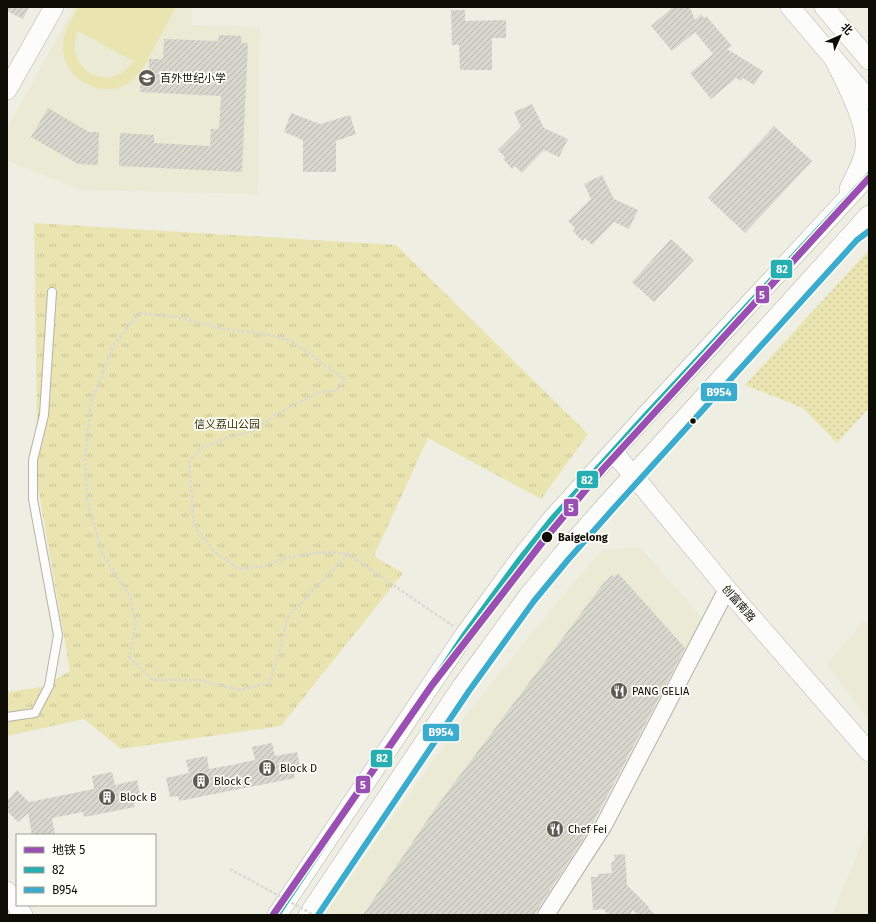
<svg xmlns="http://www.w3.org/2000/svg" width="876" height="922" font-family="'Fira Sans','Noto Sans SC',sans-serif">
<defs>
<pattern id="grass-dots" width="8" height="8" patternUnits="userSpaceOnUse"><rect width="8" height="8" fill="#eae5b0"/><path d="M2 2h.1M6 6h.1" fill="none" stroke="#c8c396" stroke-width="1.8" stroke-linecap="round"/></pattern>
<pattern id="park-tufts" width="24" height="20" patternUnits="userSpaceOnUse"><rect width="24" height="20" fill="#eae5b0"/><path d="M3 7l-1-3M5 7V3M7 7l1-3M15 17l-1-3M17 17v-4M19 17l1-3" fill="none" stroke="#c8c396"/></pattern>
<pattern id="building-hatch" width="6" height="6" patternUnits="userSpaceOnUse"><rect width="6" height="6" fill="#d7d7cd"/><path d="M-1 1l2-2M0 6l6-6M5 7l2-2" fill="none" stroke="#b7b7af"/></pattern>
</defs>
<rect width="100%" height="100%" fill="#eeeee2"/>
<path fill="#ebead4" d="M74 7H192V25L260 27 258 194 81 190 7 161V129Z
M640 547 705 621 592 825 534 915H325L384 829 467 714 556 604 602 550Z
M864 621 869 624V720L827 664Z
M869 826V915H832Z"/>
<path fill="url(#grass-dots)" d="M869 250V408L837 443 803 408 745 385Z"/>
<path fill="url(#park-tufts)" d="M34 223 396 245 588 434 541 499 428 438 374 556 403 573 281 726 121 749 84 719 7 736V692L42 687 70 671 38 488Z"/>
<path fill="#eae5b0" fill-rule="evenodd" d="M78 7H176L143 68C137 76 130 84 120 87 92 96 61 74 63 44 64 30 72 19 78 7ZM78 31 133 61V62C109 96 62 69 78 31Z"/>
<path fill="url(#building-hatch)" d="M7 7H29L23 19 7 11Z
M673 7H690L695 20 701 14 704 18 706 16 732 46 727 49 763 71 754 85 743 78 741 81 736 78 711 99 690 73 713 54 695 32 672 51 651 26Z
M451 10H465V21L506 20V38H492V70H460L459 45H452Z
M219 35 242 36 241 43H248L242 172 119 166 120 133 154 135V143L210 146 211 129H219L221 96 140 92 141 76H149V59H163L164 39 218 41Z
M532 104 544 128 568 139 559 157 544 150 522 173 515 166 512 169 503 159 505 157 498 150 521 127 514 112Z
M48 108 89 132H99L98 165 78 164 31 137Z
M291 113 320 124 350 115 356 134 336 141V172H303V140L284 132Z
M774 126 812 161 745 233 708 198Z
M602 175 614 199 638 210 629 229 614 222 592 245 585 238 582 241 573 231 575 228 568 221 591 199 584 184Z
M671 239 694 260 654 302 632 282Z
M618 573 685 648 592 825 534 915H363L437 806 603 584 612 575 614 577Z
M272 743 275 756 297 752 301 772 294 773 295 778 179 801 178 796 170 797 166 778 189 773 186 760 207 756 209 769 232 765 255 760 252 747Z
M112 772 115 785 137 780 141 800 134 802 135 807 84 817 83 812 52 818 55 835H32L28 813 18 822 7 811V801L17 790 29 802 94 789 92 776Z
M625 854 627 885 649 907 648 908 656 915H638L633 910 629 915H609L603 909 593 910 591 877H598V874L612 873 611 862 615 861 614 855Z"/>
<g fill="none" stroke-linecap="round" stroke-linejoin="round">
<g stroke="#b3b3a9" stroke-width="10">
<path id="service" d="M7 717 35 713 49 686 58 635 33 499V460L44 415 52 292"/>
</g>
<g stroke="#b3b3a9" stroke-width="18">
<path id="minor" d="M546 915 604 825 727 589"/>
</g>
<g stroke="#b3b3a9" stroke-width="20">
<path id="tertiary" d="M790 7 869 100
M824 7 869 60
M834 59C845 82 868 123 865 149 863 163 855 176 849 189
M7 90 54 7
M613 452 633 475 727 589 869 752
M7 891 23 915
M277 915 465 634 520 559 551 520 646 415 869 175
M308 915 462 686 528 596 561 556 607 504 869 215"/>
</g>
<path stroke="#d9d9d4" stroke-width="2.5" stroke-dasharray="3 2" stroke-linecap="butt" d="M139 313 176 317 223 329 264 334 292 341 344 379 336 391 320 392 282 411 253 431 226 438 203 447 189 461 194 526 216 553 239 569 264 566 286 558 323 552 348 554 287 618 279 655 269 683 240 690 199 680H153L129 657 136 625 130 596 103 555 87 500 85 459 91 403 113 346Z
M348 554 453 626"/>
<use href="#service" stroke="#fcfcfb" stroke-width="8"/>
<use href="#minor" stroke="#fcfcfb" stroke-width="16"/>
<use href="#tertiary" stroke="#fcfcfb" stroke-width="19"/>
<path stroke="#d9d9d4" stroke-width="2.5" stroke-dasharray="3 2" stroke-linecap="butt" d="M230 869 314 915"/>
<g stroke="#fffffa" stroke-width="9">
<path id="bus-1" d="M277 915 465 634 520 559 551 520 646 415 869 175"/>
</g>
<g stroke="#fffffa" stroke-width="9">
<path id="bus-2" d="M318 915 469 691 534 601 567 561 613 509 857 240 869 231"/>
</g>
<use href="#bus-1" stroke="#26aeb1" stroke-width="6"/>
<use href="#bus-2" stroke="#3baccd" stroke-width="6"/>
<g stroke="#fffffa" stroke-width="10">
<path id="metro-1" d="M273 915 432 685 544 540 603 469 869 178"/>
</g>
<use href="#metro-1" stroke="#9950b2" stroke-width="7"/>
</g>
<defs>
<g id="school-disc" transform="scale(0.9)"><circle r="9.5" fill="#5c5b52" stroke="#fffffa"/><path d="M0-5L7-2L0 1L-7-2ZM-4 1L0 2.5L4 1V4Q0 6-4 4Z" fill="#fff"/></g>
<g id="restaurant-disc" transform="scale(0.9)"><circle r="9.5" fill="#5c5b52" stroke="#fffffa"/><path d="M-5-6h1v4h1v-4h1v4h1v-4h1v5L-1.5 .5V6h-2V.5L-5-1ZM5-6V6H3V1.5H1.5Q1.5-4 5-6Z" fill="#fff"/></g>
<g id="building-disc" transform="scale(0.9)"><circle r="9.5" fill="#5c5b52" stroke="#fffffa"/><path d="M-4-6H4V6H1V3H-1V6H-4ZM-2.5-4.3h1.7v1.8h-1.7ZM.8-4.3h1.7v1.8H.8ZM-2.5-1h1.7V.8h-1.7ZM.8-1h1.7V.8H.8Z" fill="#fff"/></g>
</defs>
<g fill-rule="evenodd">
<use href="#school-disc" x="147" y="78"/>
<use href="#restaurant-disc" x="619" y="691"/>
<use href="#building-disc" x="267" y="768"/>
<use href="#building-disc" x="201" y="781"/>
<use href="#building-disc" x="107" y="797"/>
<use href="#restaurant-disc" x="555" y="829"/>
</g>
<g fill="#0d0c05" stroke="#fffffa" stroke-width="1.5">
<circle cx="693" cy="421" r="3.5"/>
<circle cx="547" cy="537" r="6"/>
</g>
<g text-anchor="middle" stroke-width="3.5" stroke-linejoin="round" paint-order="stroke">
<g font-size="11" fill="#0d0c05" stroke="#fffffa" text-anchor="start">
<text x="160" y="82">百外世纪小学</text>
<text x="632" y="695">PANG GELIA</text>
<text x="280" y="772">Block D</text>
<text x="214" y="785">Block C</text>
<text x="120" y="801">Block B</text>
<text x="568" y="833">Chef Fei</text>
</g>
<g font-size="11" fill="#322f04" stroke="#fffffa">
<text x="227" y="428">信义荔山公园</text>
</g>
<g font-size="11" font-weight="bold" fill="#0d0c05" stroke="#fffffa" text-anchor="start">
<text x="558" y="541">Baigelong</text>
</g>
<g font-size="11" fill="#0d0c05" stroke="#fffffa">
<text transform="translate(739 603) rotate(49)" y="4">创富南路</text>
</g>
</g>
<g stroke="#fffffa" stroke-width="1.5">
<rect x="770" y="259" width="23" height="20" rx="4" fill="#26aeb1"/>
<rect x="755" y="285" width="15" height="19" rx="4" fill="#9950b2"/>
<rect x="700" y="382" width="38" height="20" rx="4" fill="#3baccd"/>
<rect x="576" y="470" width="23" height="19" rx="4" fill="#26aeb1"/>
<rect x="563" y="498" width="16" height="19" rx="4" fill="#9950b2"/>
<rect x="422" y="723" width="38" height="19" rx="4" fill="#3baccd"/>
<rect x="370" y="749" width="23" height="19" rx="4" fill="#26aeb1"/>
<rect x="355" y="775" width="16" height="19" rx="4" fill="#9950b2"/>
</g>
<g font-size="11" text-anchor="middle" font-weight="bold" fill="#fff">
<text x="782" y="273">82</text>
<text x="762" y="299">5</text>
<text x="719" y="396">B954</text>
<text x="587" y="484">82</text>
<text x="571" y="512">5</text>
<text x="441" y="736">B954</text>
<text x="382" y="762">82</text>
<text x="363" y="789">5</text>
</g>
<rect width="876" height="922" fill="none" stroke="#0d0c05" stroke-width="16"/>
<rect x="16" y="834" width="140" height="72" fill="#fffffa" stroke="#9e9e98"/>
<rect x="24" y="847" width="20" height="6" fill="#9950b2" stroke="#9e9e98"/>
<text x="52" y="854" font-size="12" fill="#0d0c05">地铁 5</text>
<rect x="24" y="867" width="20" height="6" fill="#26aeb1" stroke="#9e9e98"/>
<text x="52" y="874" font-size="12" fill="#0d0c05">82</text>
<rect x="24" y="887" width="20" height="6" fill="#3baccd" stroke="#9e9e98"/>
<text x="52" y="894" font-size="12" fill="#0d0c05">B954</text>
<g transform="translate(840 36) rotate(45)" stroke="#fffffa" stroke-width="3" paint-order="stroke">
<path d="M0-3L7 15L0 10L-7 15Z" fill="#0d0c05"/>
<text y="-6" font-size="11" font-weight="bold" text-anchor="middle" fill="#0d0c05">北</text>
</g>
</svg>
